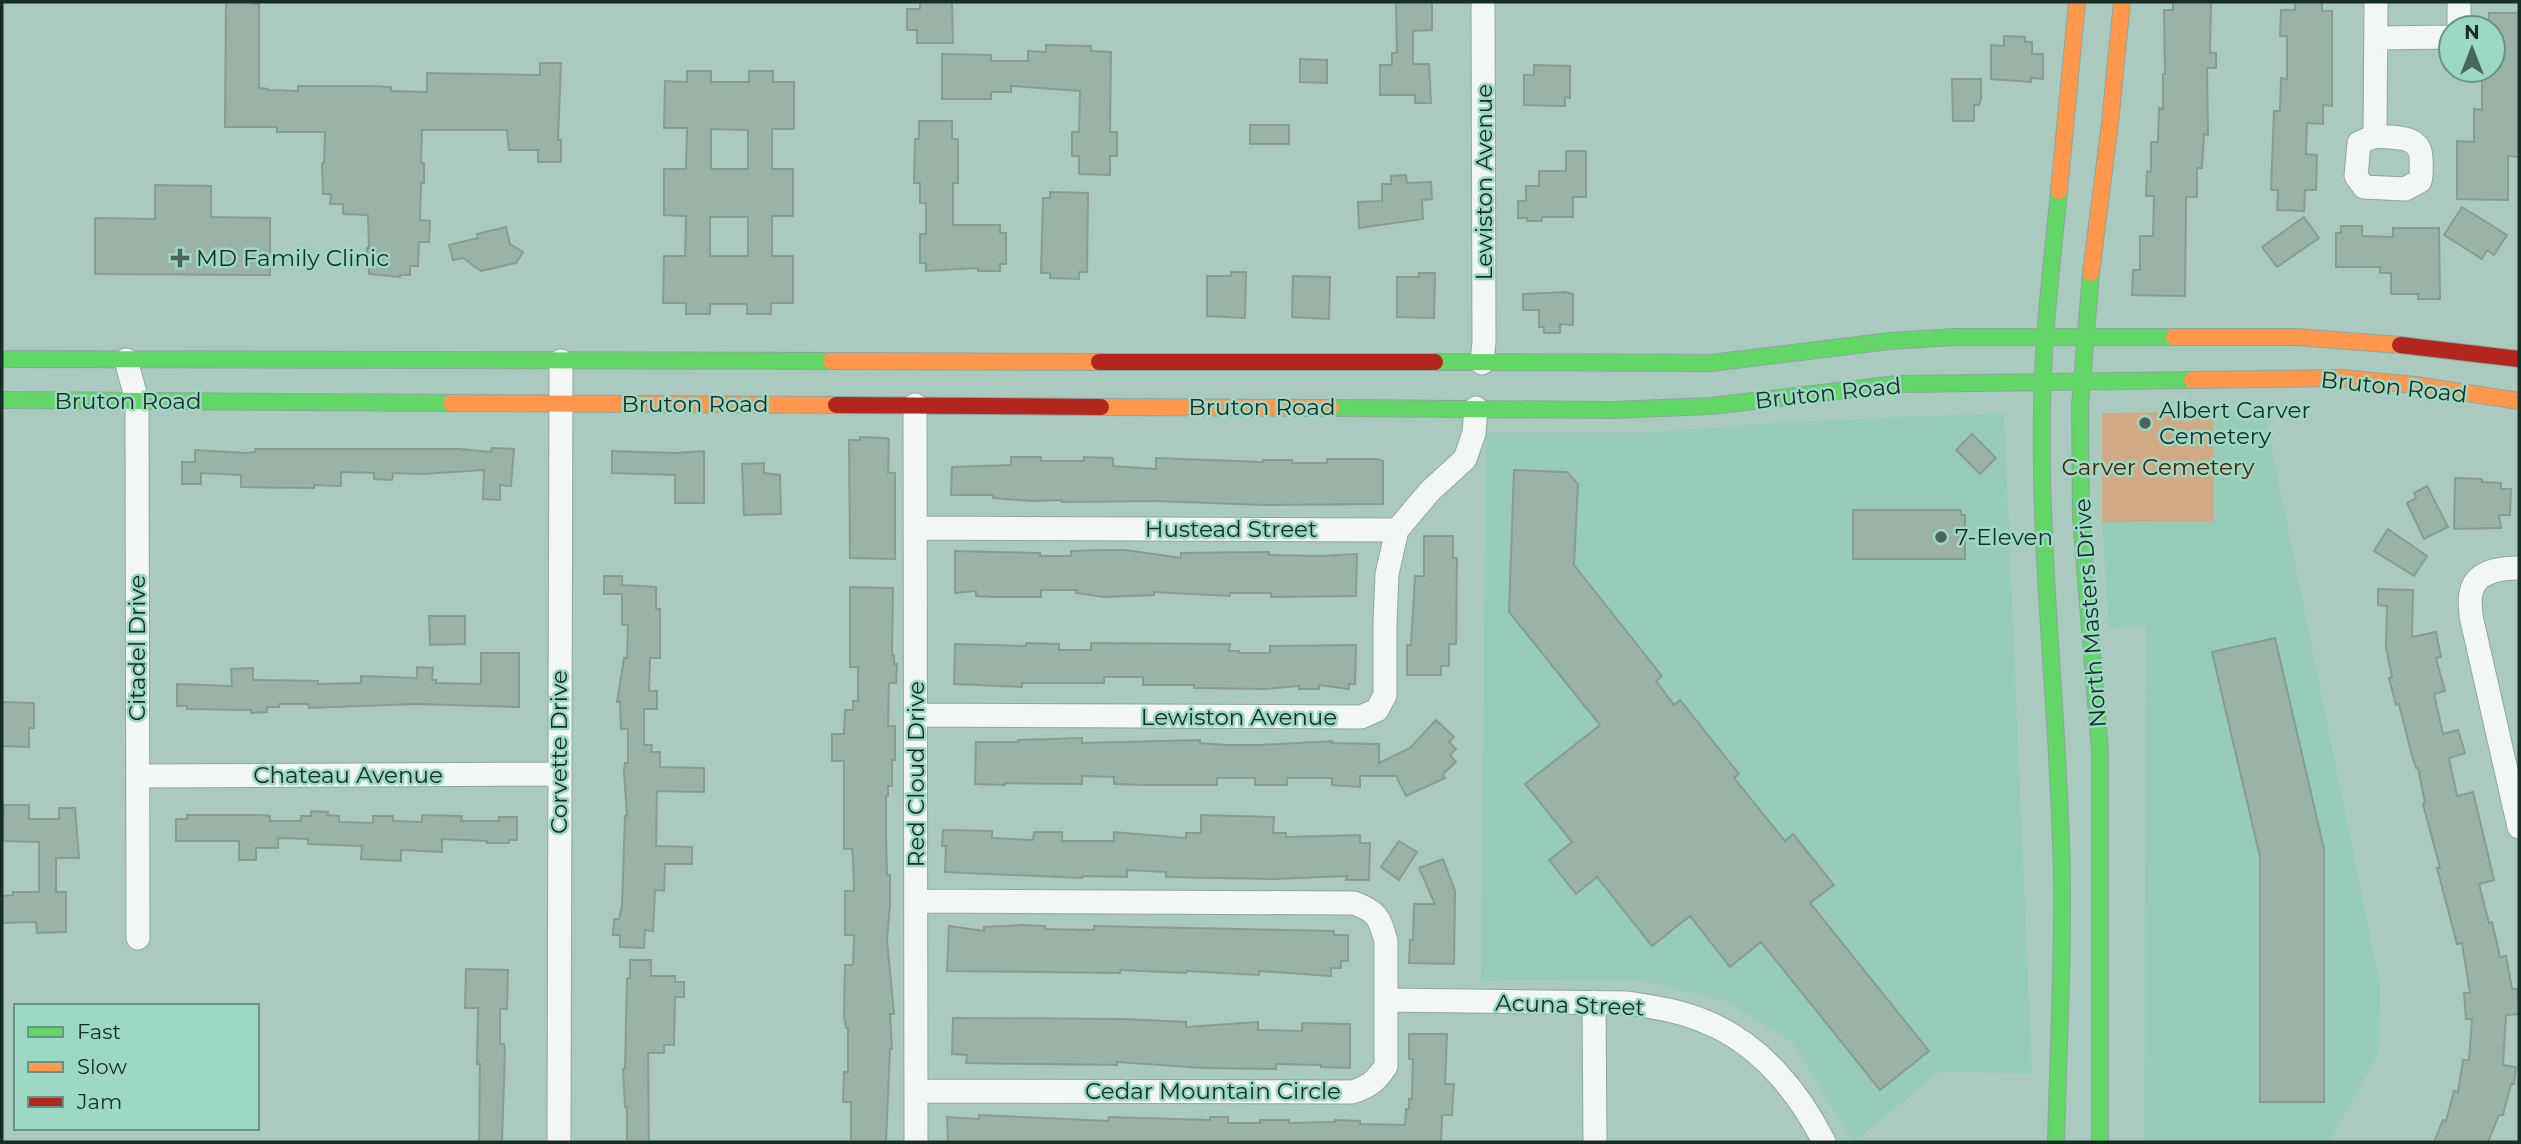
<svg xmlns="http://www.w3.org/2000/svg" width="2521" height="1144" font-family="Montserrat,sans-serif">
<rect width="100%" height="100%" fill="#aacabf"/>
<path fill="#98ccba" d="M2264 410 2380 985 2379 1052 2329 1142H2144L2146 626 2109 628 2102 522 2213 521V412Z
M2004 413 2032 1073 1940 1072 1853 1142 1793 1043 1728 1002 1640 980 1481 981 1486 433H1640L1790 422Z"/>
<path fill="#d1aa85" d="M2213 412 2214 521 2102 522V413Z"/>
<path fill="#9bb2a7" stroke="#879d92" stroke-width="2" fill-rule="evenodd" d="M226 2H253V4H259V88L268 89V90L298 91V86H371L391 87V91L427 92V73L540 75V63H561L558 140H561V162H538V150H509L507 130H422L421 163H424V183H421L420 220 430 221 429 242H419L418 266H410V275H400V277L369 274V264H367V248H369L368 215 343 214V204H330L331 194H323L322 163H324L325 132H277V127H225Z
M920 2H952L953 43H917V30H907V9H920Z
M1396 2H1432V30L1413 31V64H1429L1431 103H1415V95H1380V65H1392V53H1397Z
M2173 2H2211L2210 53H2216V68H2207L2208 135 2204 134 2202 168H2197V197H2186L2185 296 2132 295 2133 270H2140V236H2153L2154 196H2146L2147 171 2151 172V142H2158L2159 108 2163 109V74H2165L2164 10H2173Z
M2295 2H2322V11H2332V106L2323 105V124L2307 123 2306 154 2317 155 2316 190H2305L2304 211 2277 210 2278 190H2271L2274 111H2280L2281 78 2287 79V36H2280L2281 10H2295Z
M2489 13H2519V157L2508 156V200L2457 199V141L2474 142V109L2482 110V75H2492L2493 28H2489Z
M2004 36 2025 37V42H2032V54H2043V79L2031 78V82L1991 79V45L2004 46Z
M1046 45 1091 46V51L1111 52 1110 132H1117V156H1110V175L1079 174V156H1072V132H1079L1080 91 1011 86V92H991V99H942V54L991 55V61H1028V51L1046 52Z
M1300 59 1327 60V83L1300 82Z
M1534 65 1570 66V98L1565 97V106L1524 105V75H1534Z
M687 71H711V82H749V71H773V82H794V129H772V169H793V216H772V256H793V303H771V314H747V304H710V314H686V303H663L664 256H685L686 216 664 215V169H686L687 128H664L665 81 687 82ZM711 129 748 130V169H711ZM710 217H748V256H710Z
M1952 79H1981V99L1979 105H1974V121H1953Z
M919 121H952V139H958V183H953V225H1000V233H1006V264H1000V271H978V268L926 271V263H920V234H926V203H920V183H914L915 139H919Z
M1250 125H1289V144H1250Z
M1566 151H1586V197H1573V217H1542V221H1527V218H1518V201H1526V186H1539V171H1566Z
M1406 175 1407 183 1431 182 1432 199 1422 200 1423 219 1359 228 1358 202 1382 201V184H1391V176Z
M155 185 211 186V217L270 218V275L95 274V218L155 219Z
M1050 192 1088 193 1087 272H1079V279L1050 278V273H1041L1043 198H1050Z
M2462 207 2507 235 2494 255 2487 250 2482 259 2444 235Z
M2304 217 2319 238 2277 267 2262 247Z
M2341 226H2362V236L2393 237V228H2439L2440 299H2418V294H2391V273H2380V267H2336V233H2341Z
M506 227 510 244 523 252 516 263 481 271 463 258 453 260 449 245 478 238 477 234Z
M1231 272H1246L1245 318 1207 316V276H1231Z
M1419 273H1435L1434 318 1397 317V277H1419Z
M1293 276 1330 277 1329 319 1292 317Z
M1566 292 1573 294V325L1560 324V333H1544V327H1539V310H1523V294Z
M1972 434 1996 458 1980 474 1956 450Z
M860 437 887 438 889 440 888 473H895V559L850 558 849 440H860Z
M492 448 514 449 511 486 500 485V500L483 499 484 470 423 474 393 473 392 480 374 479V473L341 472V486L314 485V488L241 487V475L201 473V484H182V462H195V450L246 453 255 452V449H459L491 452Z
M612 451 674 453 704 451V503H675V475L612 473Z
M1011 457H1041V461H1084V457L1113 458V466L1156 469V458L1263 462V460H1292V463H1327V459H1377L1383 461V504L1264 505 1156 501 1062 502V500L1031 501 993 498V495H951L952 467 1011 465Z
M764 463V473L780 475 781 514 744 515 742 464Z
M1514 470 1567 472 1578 484 1574 565 1662 676 1656 681 1674 705 1680 700 1739 774 1734 778 1785 841 1793 834 1834 885 1810 903 1929 1051 1880 1090 1761 942 1730 967 1690 916 1652 946 1597 877 1576 894 1549 860 1572 842 1525 784 1600 725 1509 612Z
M2455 478 2482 479V482L2501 483V489H2511L2510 515H2499L2501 528 2454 529Z
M2427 486 2448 527 2424 539 2407 503 2416 498 2414 493Z
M1853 510H1961V515H1965V559H1853Z
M2388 529 2427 556 2414 576 2374 551Z
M1424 536H1453V558H1457V562L1456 644H1449V666H1441V675H1407V645H1411L1415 576H1424Z
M1108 550H1126L1181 558V553L1269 552V555L1321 556 1357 554 1356 596 1271 597V593H1230V596L1154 592V595L1104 597 1076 593 1077 590H1041V597H991L976 596V591L955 593V551L1040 553V556H1071V551Z
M604 576H622V585L656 587V609H660V658H650L649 691H657V709H644V745H652L651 752H660V767L704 768V792L657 791 656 846 692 847V864H665L664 891 655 890 653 931 645 930 644 948 620 947V935H613L614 919H619L622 906 625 816H627L624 771 625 763H628V729H621L620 702H617L624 658H627L628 625H622V594H604Z
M850 587 893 588 892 655H894V664H897L896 683H889L888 726H895V760H892V786H888V796H886V835L887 875H890V904L887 940 894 1014H890L892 1049H890L886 1142H851V1102H843L844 1072H848V1028H846L844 1015 845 965H853L854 935H845V891H854L853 858 852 849H844V761H832V734H844L845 710H853V701H858V667H850Z
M2378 589 2413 590 2412 637 2436 632 2441 657 2436 658 2445 691 2434 694 2443 734 2458 730 2465 753 2449 758 2457 796 2473 792 2494 880 2479 884 2489 923 2492 922 2500 957 2506 956 2512 989H2517L2519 1014 2506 1015 2503 1065 2516 1067 2514 1084H2511L2503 1115H2499L2488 1142H2434L2443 1120 2446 1121 2454 1091 2458 1092 2463 1060H2469L2472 1019H2466L2464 993H2470L2462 943 2457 944 2437 868H2440L2423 804 2425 803 2418 768H2416L2411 752 2399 704 2396 705 2389 678 2392 677 2386 647 2387 606 2378 605Z
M429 616H465V644L430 645Z
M2275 638 2324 849V1102H2260V857L2212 652Z
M1026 643 1059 644V650H1091V643L1230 644 1229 651H1239V653H1270V646L1356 645 1355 684H1349V689L1319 685V689H1299V686L1265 689 1194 688V685H1143V677H1104V683H1022V687L954 684 955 644 1026 646Z
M481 653H519V707L415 704 309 708 308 704H279V707H267V712L251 713V710L187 709V706H177V684L232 686 231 669 253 668V680L318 681V684L361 683V676L417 678V667L433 668 432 680H436V683L481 684Z
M2 702 34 703V728H29V747L2 746Z
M1436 720 1454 737 1449 742 1456 749 1450 755 1456 762 1443 774 1445 778 1406 796 1396 776H1360V787L1332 785V778H1287V785H1255V778H1217V785H1144L1114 784V777L1082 776V784L1005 783V785L975 784 976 742H1018V740L1082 738V743L1200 740V743L1226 745H1260L1332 741V743L1379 744V763L1410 748Z
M4 805H29V819H59V808H75L79 858H56V892H66V932L37 933 36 922 2 923V896L13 895V892H39V842L3 841Z
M311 811 328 812 327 815 339 816V822L373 823V816H393V821L422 822V815L462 816 461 821H499V817H517V840H509V843H487V841L442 839V852L401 850V861L361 859 362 846 308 844V839L278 838V848H256V860H239V841H176V819H187V815H259L270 816V821H301V816H311Z
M1201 815 1274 817 1273 833H1286V837L1360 835V843H1370L1369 880H1346L1347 876 1274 879 1166 877V872L1127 870V877L1082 876V878L945 872 946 846H942L943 830 992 831V838L1033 840 1034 832H1062V841H1114V832L1186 838V833H1201Z
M1399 841 1417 852 1399 880 1381 867Z
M1443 859 1455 891 1454 964 1409 963 1410 940H1413L1414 904H1435L1419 868Z
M1021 925 1045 926V929L1094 930V926L1334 931V935H1348V961H1341V968H1331V976L1259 971V975L1186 971V973L1120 970V973L947 971 949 926 984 931V927Z
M630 960H651V976H675V982H684V997H675L674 1045H664V1053H648L649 1142H627V1107H625L623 1069H625L627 978H630Z
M466 969 508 970 507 1009H500V1044H504L505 1050 502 1142H479L480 1064H477L478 1008H465Z
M953 1018 1124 1019 1186 1022V1027L1258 1022V1030L1302 1031V1023L1350 1024V1068L1321 1067V1065L1276 1064V1069L1204 1068 1117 1062V1065L966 1063 967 1055 952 1054Z
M1409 1034H1447L1445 1084H1454L1453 1096 1452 1115H1442L1441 1142H948L947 1117 979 1119V1115L1108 1121 1109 1117 1210 1120V1117H1228V1123H1260V1120H1289V1123L1335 1122V1120L1360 1121V1124L1405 1125 1406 1109H1409V1099H1412L1413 1059H1409Z"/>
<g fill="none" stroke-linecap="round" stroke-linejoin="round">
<g stroke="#8da79f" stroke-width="25">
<path id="street" d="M2459 28V2
M2376 38 2451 37
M2375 136C2393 138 2420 134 2421 158 2421 166 2422 174 2420 181L2405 189 2364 187 2356 176 2359 143Z
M2375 136 2376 2
M126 360 137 401 138 938
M1482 363 1484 342 1483 2
M915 405 916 1142
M915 528 1397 530
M2519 568C2501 568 2475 571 2471 593 2469 600 2471 609 2471 616L2519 827
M916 715 1361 717 1377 710 1385 695V622L1387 574 1397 530 1430 491 1465 459 1474 433 1476 408
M138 776 559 774
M916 901 1354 903C1378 912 1379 917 1386 941V1066C1376 1081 1369 1087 1352 1092L916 1091
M1386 1000 1628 1003C1654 1007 1681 1011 1706 1022 1759 1043 1799 1092 1824 1142
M1594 1002 1595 1142
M559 1142 561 361"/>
</g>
<g stroke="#8da79f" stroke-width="18">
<path id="fast" d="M2091 273 2080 406 2081 518 2100 751V1142
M2 359 831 361
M1435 362 1711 363 1890 341 1955 337H2174
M2 400 451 403
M1331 408 1613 410 1711 406 1897 384 2192 380
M2056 1142C2058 1056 2063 969 2062 883 2060 724 2039 566 2042 407 2043 335 2052 263 2059 191"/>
</g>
<g stroke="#8da79f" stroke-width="18">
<path id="slow" d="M2059 191 2077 2
M2091 273 2110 123 2122 2
M2174 337H2296L2400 345
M831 361 1099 362
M2192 380 2342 378 2415 385 2519 401
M451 403 836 405
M1101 407 1331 408"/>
</g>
<g stroke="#8da79f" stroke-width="18">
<path id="jam" d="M2400 345 2519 359
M1099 362H1435
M836 405 1101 407"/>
</g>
<use href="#street" stroke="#f2f7f5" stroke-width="23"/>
<use href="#fast" stroke="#63d668" stroke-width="16"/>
<use href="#slow" stroke="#ff974d" stroke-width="16"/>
<use href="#jam" stroke="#b3261e" stroke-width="16"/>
</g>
<g fill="#4a655c" stroke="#9cd8c3" stroke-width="2.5">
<path d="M176.5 247.5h7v7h7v7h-7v7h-7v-7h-7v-7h7z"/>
<circle cx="2145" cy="423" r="7"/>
<circle cx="1941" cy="537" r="7"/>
</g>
<g text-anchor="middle" stroke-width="5" stroke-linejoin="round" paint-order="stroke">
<g font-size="23" fill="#162e26" stroke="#9cd8c3">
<text transform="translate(1484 182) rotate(-90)" y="8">Lewiston Avenue</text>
<text transform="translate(2394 387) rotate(6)" y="8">Bruton Road</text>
<text transform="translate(1828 393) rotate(-6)" y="8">Bruton Road</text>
<text x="128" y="409">Bruton Road</text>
<text x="695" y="412">Bruton Road</text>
<text x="1262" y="415">Bruton Road</text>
<text x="1231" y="537">Hustead Street</text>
<text transform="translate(2090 613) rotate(-94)" y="8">North Masters Drive</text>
<text transform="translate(137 648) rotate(-90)" y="8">Citadel Drive</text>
<text x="1239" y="725">Lewiston Avenue</text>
<text transform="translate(559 752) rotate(-90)" y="8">Corvette Drive</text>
<text transform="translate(916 774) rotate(-90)" y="8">Red Cloud Drive</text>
<text x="348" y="783">Chateau Avenue</text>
<text transform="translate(1570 1005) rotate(2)" y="8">Acuna Street</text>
<text x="1213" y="1099">Cedar Mountain Circle</text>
</g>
<g font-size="23" fill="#162e26" stroke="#9cd8c3" text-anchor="start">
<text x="196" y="266">MD Family Clinic</text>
<text x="2159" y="418">Albert Carver<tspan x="2159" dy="26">Cemetery</tspan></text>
<text x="1955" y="545">7-Eleven</text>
</g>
<g font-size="23" fill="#4b2206" stroke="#9cd8c3">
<text x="2158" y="475">Carver Cemetery</text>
</g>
</g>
<rect width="2521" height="1144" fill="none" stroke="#162e26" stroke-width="7"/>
<rect x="14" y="1004" width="245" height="126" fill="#9cd8c3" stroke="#669484" stroke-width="2"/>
<rect x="28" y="1027" width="35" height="10" fill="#63d668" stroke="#669484" stroke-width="2"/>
<text x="77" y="1039" font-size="21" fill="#162e26">Fast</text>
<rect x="28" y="1062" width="35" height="10" fill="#ff974d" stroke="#669484" stroke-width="2"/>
<text x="77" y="1074" font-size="21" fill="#162e26">Slow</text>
<rect x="28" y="1097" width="35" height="10" fill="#b3261e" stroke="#669484" stroke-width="2"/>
<text x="77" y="1109" font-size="21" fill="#162e26">Jam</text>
<g transform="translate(2472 49)"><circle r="33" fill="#9cd8c3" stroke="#669484" stroke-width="2"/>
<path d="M0-5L12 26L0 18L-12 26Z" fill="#4a655c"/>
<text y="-10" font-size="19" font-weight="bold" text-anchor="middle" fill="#162e26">N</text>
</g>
</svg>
